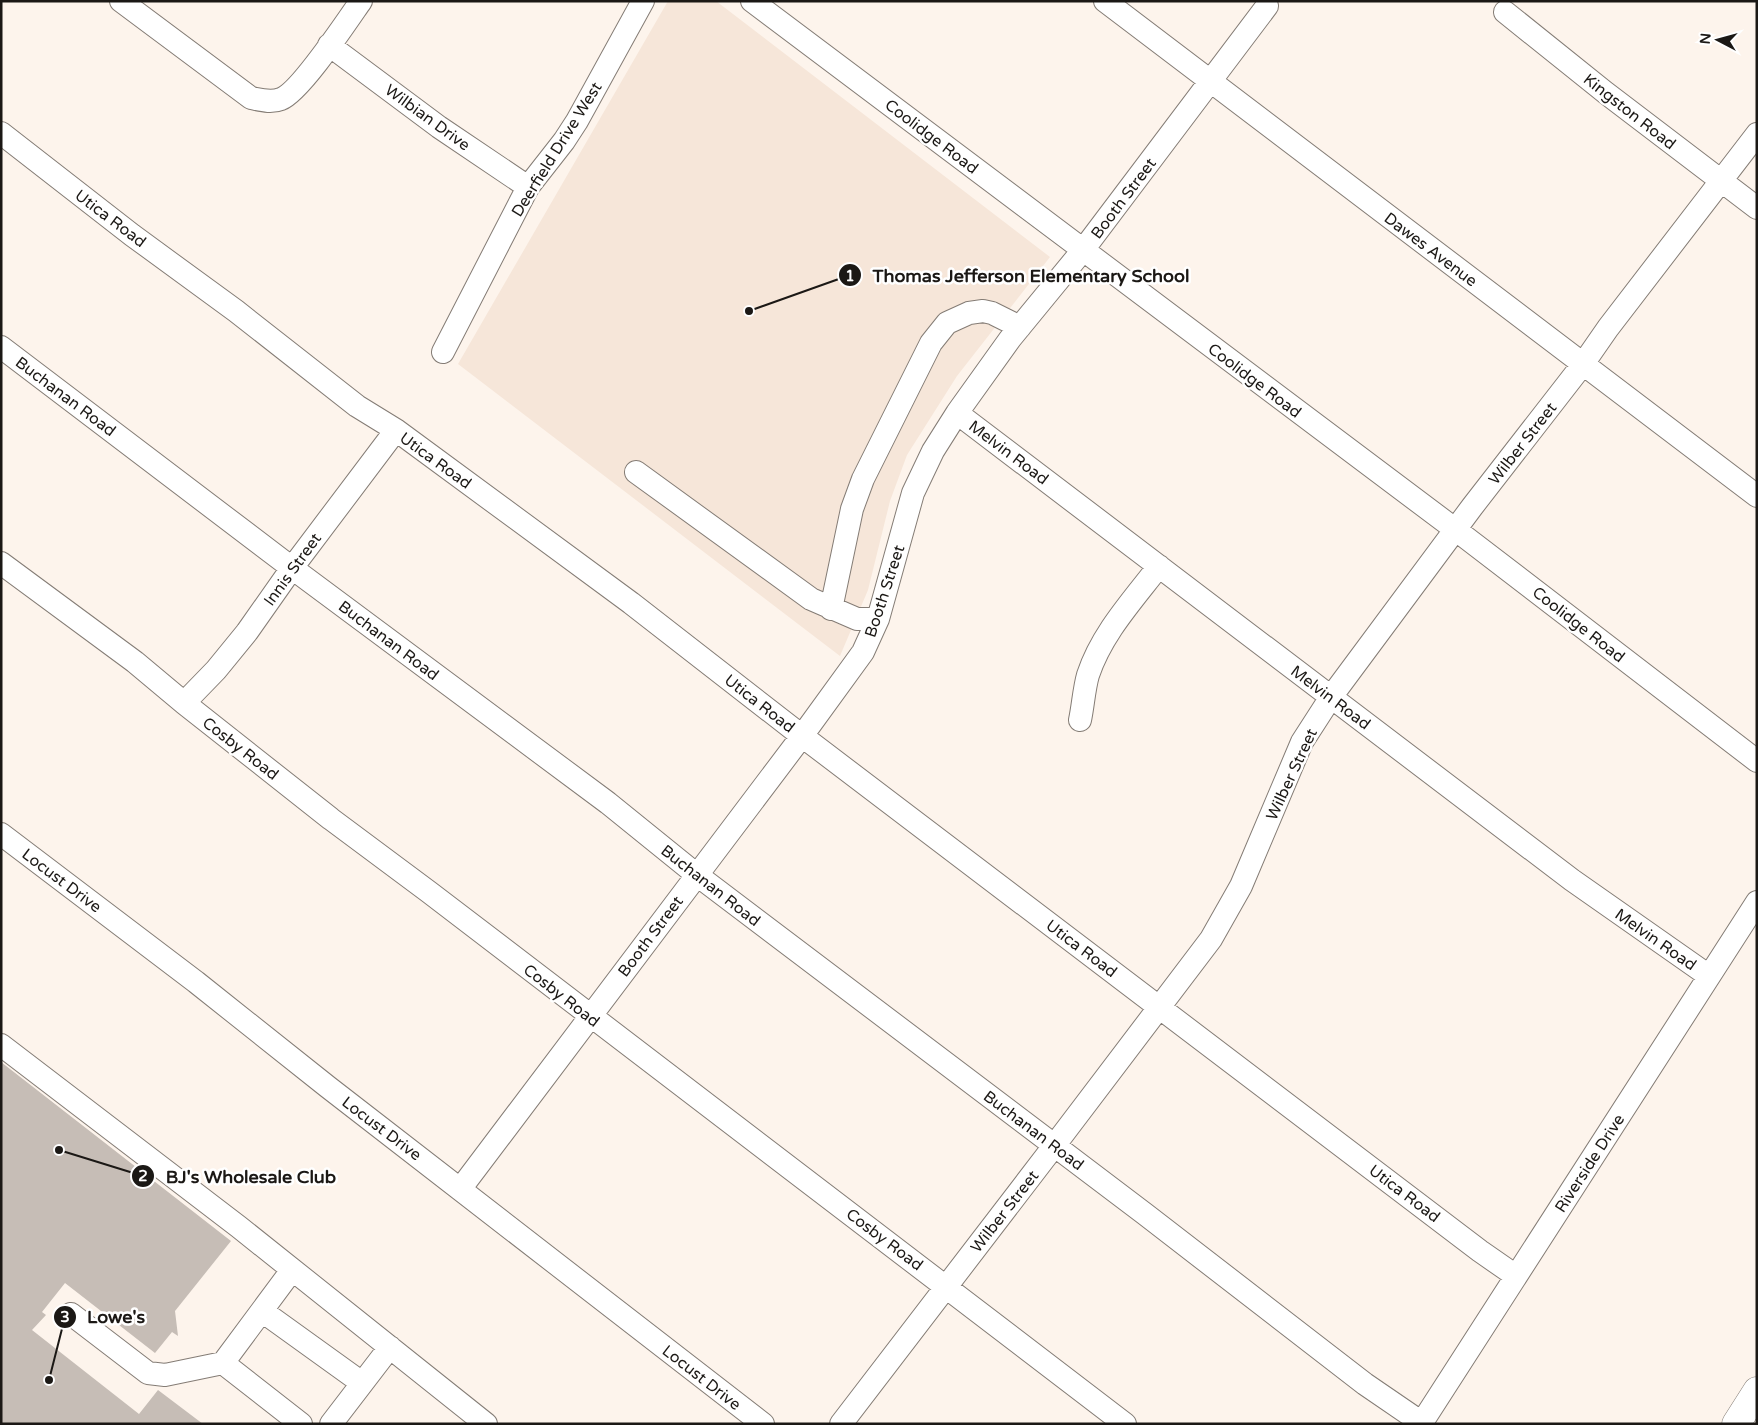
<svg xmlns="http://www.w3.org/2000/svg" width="1758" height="1425" font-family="'Varela Round',sans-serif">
<rect width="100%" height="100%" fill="#fdf4ec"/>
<path fill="#f6e6d9" d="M668 1H716L1050 257 957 376 907 455 890 501 868 590 840 656 458 364Z"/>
<path fill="#c6bdb6" d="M1 1062 231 1241 175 1311 178 1336 172 1332 155 1353 65 1283 42 1312 46 1315 32 1330 139 1414 158 1390 203 1424H1Z"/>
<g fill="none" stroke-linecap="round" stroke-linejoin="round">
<g stroke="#847c75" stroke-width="24">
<path id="minor" d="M121 1 251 98C261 100 271 103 281 99 300 92 347 21 361 1
M752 1 1456 530 1757 761
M1105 1 1757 496
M1505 12 1606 93 1757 208
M329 45 439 127 528 187
M1 133 132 235 236 311 357 406 396 430 631 603 802 736 1480 1251 1516 1276
M1 347 292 568 608 803 697 875 1145 1214 1365 1384 1422 1423
M443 352 528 187 564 141 577 121 643 1
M957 413 1572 880 1709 976
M636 472 811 599 857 619H878
M1 563 135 662 184 703 331 819 429 892 1125 1424
M831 609 852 509 863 479 931 343 947 323 969 313 983 311 992 313 1020 327
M184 703 216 670 247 632 292 568 396 430
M1080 720C1083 706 1084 689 1088 675 1102 633 1133 600 1159 566
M1 834 196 982 328 1087 763 1424
M1 1045 239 1227 486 1424
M461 1188 802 736 863 652 878 619 913 493 933 451 957 413 1010 339 1083 250 1267 6
M292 1270 223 1363 301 1424
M262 1311 362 1383
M71 1314 148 1373 165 1375 223 1363
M331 1424 390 1347
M841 1424 1054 1146 1211 939 1241 886 1302 742 1331 697 1472 507 1583 364 1608 328 1757 134
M1421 1424 1757 902"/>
</g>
<g stroke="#847c75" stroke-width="29">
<path id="major" d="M1736 1424 1757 1391"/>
</g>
<use href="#minor" stroke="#fff" stroke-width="22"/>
<use href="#major" stroke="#fff" stroke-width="28"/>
</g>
<g text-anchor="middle" stroke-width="5" stroke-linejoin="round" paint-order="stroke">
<g font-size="16" fill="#1b1815" stroke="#fff">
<text transform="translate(1630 111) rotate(38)" y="6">Kingston Road</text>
<text transform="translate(428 117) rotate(36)" y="6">Wilbian Drive</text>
<text transform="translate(932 136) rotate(37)" y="6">Coolidge Road</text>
<text transform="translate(556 149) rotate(-58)" y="6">Deerfield Drive West</text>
<text transform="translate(1123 198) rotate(-53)" y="6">Booth Street</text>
<text transform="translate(111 218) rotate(37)" y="6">Utica Road</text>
<text transform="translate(1431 249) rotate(37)" y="6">Dawes Avenue</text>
<text transform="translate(1255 380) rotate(37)" y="6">Coolidge Road</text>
<text transform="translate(66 396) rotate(37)" y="6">Buchanan Road</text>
<text transform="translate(1522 443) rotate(-52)" y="6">Wilber Street</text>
<text transform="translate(1009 452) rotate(37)" y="6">Melvin Road</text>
<text transform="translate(436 460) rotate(36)" y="6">Utica Road</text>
<text transform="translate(292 569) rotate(-54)" y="6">Innis Street</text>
<text transform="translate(884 591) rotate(-72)" y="6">Booth Street</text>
<text transform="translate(1579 624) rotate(38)" y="6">Coolidge Road</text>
<text transform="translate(389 640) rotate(37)" y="6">Buchanan Road</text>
<text transform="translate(1331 697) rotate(37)" y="6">Melvin Road</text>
<text transform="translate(760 703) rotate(38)" y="6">Utica Road</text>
<text transform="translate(241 748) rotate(38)" y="6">Cosby Road</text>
<text transform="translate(1291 774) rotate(-65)" y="6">Wilber Street</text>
<text transform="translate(62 880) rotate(37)" y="6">Locust Drive</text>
<text transform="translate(711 885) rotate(38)" y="6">Buchanan Road</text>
<text transform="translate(650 936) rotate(-53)" y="6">Booth Street</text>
<text transform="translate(1656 939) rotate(35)" y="6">Melvin Road</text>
<text transform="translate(1082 948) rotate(37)" y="6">Utica Road</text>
<text transform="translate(562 995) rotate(38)" y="6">Cosby Road</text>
<text transform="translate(382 1128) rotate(37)" y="6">Locust Drive</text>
<text transform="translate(1034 1130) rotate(37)" y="6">Buchanan Road</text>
<text transform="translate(1589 1163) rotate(-57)" y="6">Riverside Drive</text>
<text transform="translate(1405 1193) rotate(37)" y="6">Utica Road</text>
<text transform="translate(1004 1211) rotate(-52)" y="6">Wilber Street</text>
<text transform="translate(885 1239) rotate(37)" y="6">Cosby Road</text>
<text transform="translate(702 1377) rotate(38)" y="6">Locust Drive</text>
</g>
</g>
<path fill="none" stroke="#1b1815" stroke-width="2" d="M749 311L850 275M59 1150L143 1176M49 1380L65 1317"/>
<g fill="#1b1815" stroke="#fff" stroke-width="2">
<circle cx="749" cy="311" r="5"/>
<circle cx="59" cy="1150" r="5"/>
<circle cx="49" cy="1380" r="5"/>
<circle cx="850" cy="275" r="12"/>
<circle cx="143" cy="1176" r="12"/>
<circle cx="65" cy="1317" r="12"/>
</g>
<g font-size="15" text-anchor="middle" font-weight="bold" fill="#fff">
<text x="850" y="281">1</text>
<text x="143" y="1181">2</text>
<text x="65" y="1322">3</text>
</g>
<g font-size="18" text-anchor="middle" font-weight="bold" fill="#1b1815" stroke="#fff" stroke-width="5" stroke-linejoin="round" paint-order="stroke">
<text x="1031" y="282">Thomas Jefferson Elementary School</text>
<text x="251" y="1183">BJ's Wholesale Club</text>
<text x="116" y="1323">Lowe's</text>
</g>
<rect width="1758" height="1425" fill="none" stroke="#1b1815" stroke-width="5"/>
<g transform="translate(1718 40) rotate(276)" stroke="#ffffff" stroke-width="4" paint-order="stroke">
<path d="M0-4L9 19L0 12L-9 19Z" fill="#1b1815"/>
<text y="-8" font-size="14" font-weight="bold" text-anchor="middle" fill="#1b1815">N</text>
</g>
</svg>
